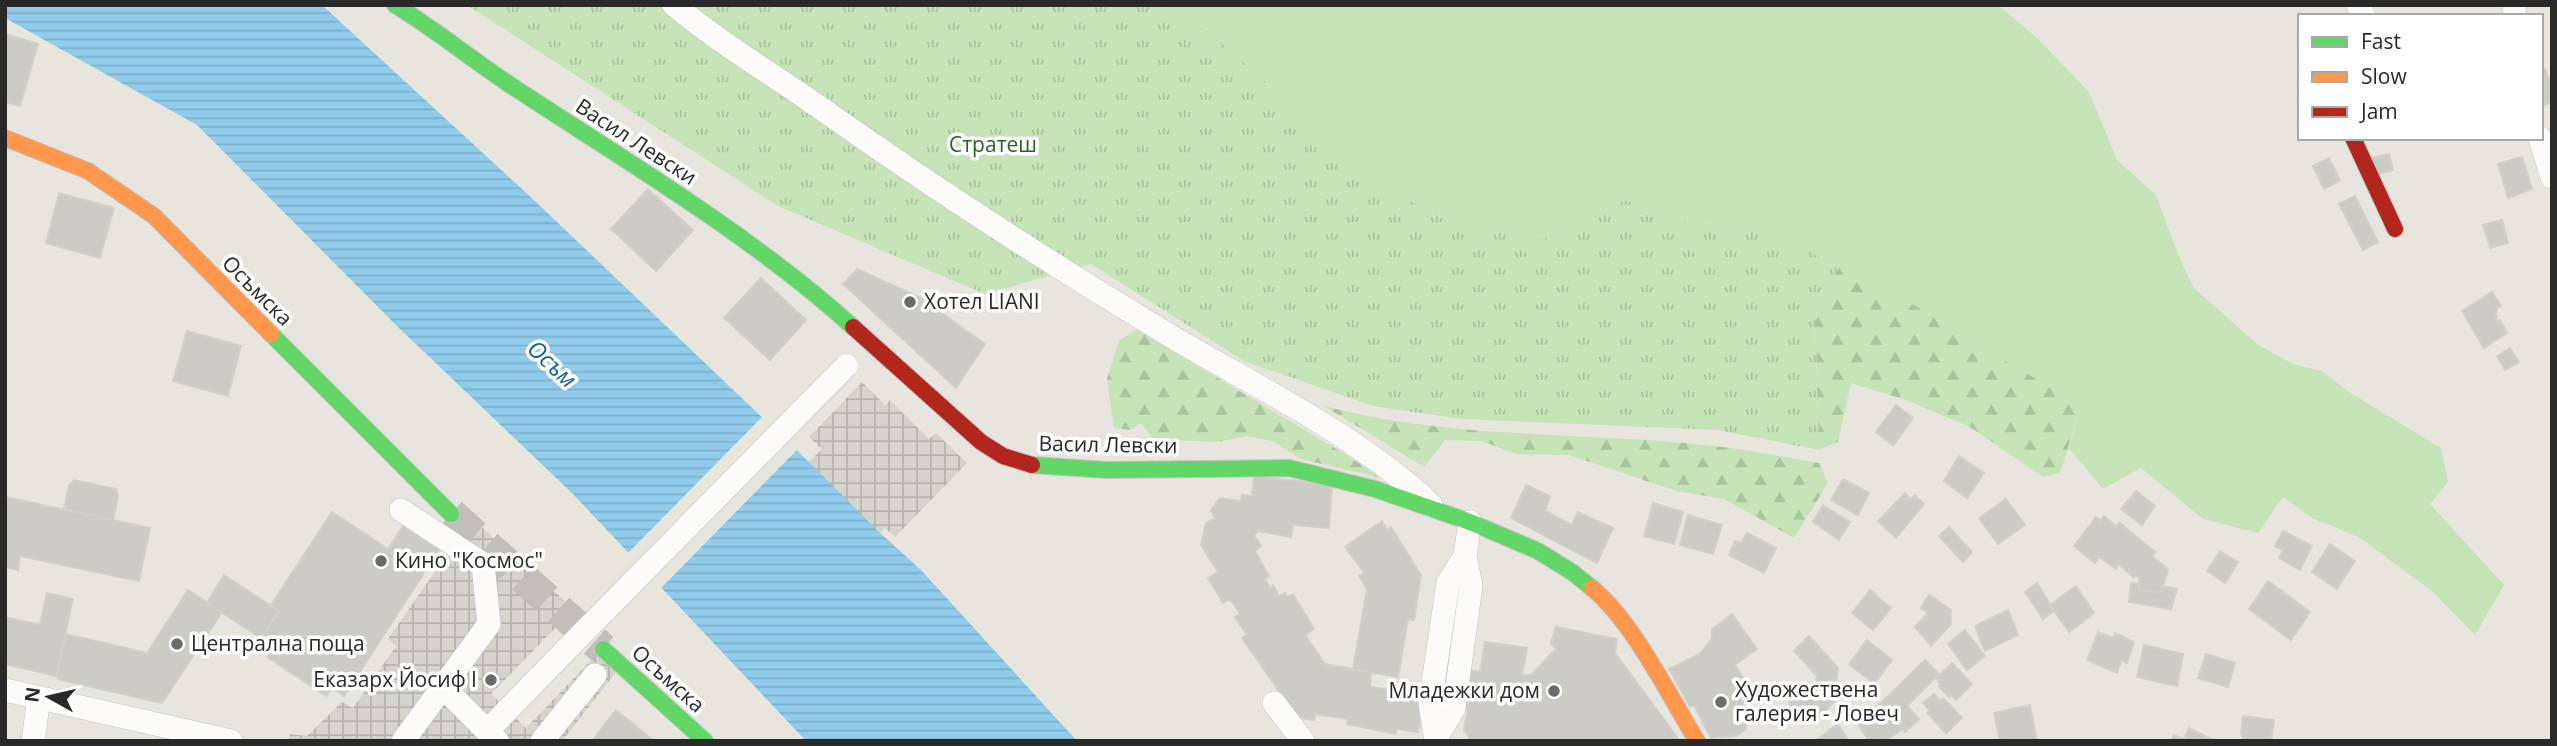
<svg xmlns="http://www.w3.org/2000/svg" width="2557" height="746" font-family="'Open Sans',sans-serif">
<defs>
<pattern id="forest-firs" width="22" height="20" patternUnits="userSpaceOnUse" patternTransform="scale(1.75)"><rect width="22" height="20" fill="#c6e4b7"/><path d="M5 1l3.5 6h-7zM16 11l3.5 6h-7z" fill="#aac49d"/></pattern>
<pattern id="park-tufts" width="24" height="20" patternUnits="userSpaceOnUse" patternTransform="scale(1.75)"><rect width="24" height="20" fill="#c6e4b7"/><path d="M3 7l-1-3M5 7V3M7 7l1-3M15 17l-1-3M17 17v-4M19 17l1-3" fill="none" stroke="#aac49d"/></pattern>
<pattern id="plaza-grid" width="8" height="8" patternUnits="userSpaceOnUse" patternTransform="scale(1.75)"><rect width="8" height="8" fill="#d6d3ce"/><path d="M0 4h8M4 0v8" fill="none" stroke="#b8b5b1"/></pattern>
<pattern id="water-rules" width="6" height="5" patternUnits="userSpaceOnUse" patternTransform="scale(1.75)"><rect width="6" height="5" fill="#91cdeb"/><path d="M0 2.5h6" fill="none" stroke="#7db0ca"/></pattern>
</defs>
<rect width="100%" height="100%" fill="#e8e5df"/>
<path fill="#c6e4b7" d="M1163 5H1998L2035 36 2089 92 2117 160 2156 195 2179 257 2194 288 2257 344 2293 364 2322 371 2349 392 2441 448 2448 482 2430 504 2504 585 2475 635 2433 592 2359 537 2312 518 2283 497 2258 533 2203 519 2141 468 2103 489 2069 448 2078 417 1997 356 1963 340 1937 317 1863 281 1765 229 1681 221 1624 200 1541 240 1440 217 1391 191 1212 35Z"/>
<path fill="url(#forest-firs)" d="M1839 267 1937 317 1963 340 1997 356 2060 393 2078 417 2060 473 2043 477 1970 427 1906 400 1851 383 1838 442 1819 450 1815 320Z
M1137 330 1350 457 1381 478 1301 459 1272 441 1248 436 1216 442 1153 439 1141 423 1130 430 1114 428 1107 379 1119 340Z
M1324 406C1452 440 1584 431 1714 446 1749 450 1784 457 1819 463L1828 483 1794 538 1724 499 1676 491 1569 455 1516 454 1481 441 1445 440 1424 467Z"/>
<path fill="url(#park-tufts)" d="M467 5H1163L1212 35 1391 191 1440 217 1541 240 1624 200 1681 221 1765 229 1839 267 1815 320 1819 450 1718 430 1461 419 1373 406 1244 361 1091 264 985 294 778 206Z"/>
<path fill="url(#plaza-grid)" d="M862 382 885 405 890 400 929 439 936 433 967 463 895 537 885 528 878 535 806 465 822 449 809 437Z
M458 506 574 609 491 694 526 728 599 652 617 671 562 741H288L290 734 307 736 342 702 353 708 396 646 388 639 460 536 444 522Z"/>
<path fill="url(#water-rules)" d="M5 5H322L535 201 811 464 878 531 921 570 1077 741H806L573 494 398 327 197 125 5 18Z"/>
<path fill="#e8e5df" d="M764 415 799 448 659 590 626 555Z"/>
<path fill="#cdcbc6" stroke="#d3d0cb" stroke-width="2" d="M5 34 38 44 20 106 5 102Z
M2545 69 2552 87V102L2541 106V71Z
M2389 154 2393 170 2376 175 2372 158Z
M2522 157 2532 189 2508 198 2498 164Z
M2329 158 2340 180 2324 189 2313 166Z
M648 189 693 230 656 271 611 229Z
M59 193 114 208 100 258 46 243Z
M2355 196 2378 242 2363 250 2339 204Z
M2502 220 2508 243 2490 248 2483 225Z
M857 269 921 298 985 344 956 388 843 284Z
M761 278 806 320 770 360 724 318Z
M2492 292 2501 306 2497 308 2496 322 2500 320 2507 333 2484 348 2462 311Z
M187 331 241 346 228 396 173 381Z
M2510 348 2519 362 2505 370 2497 356Z
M1896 405 1913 418 1893 446 1876 432Z
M1959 456 1984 473 1967 498 1944 481Z
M1254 477 1332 484 1329 528 1293 525 1291 537 1258 531 1254 535 1261 546 1255 551 1269 576 1265 579 1270 588 1273 585 1279 596 1285 593 1287 597 1293 594 1314 629 1305 635 1325 664 1371 672 1370 687 1391 690 1392 681 1426 686 1418 732 1397 729 1396 734 1347 724 1348 719 1315 714 1314 720 1297 717 1242 638 1247 635 1235 617 1240 614 1230 599 1223 603 1208 578 1218 572 1201 545 1206 523 1215 518 1211 510 1220 498 1241 501 1242 495 1252 496Z
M1843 479 1869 493 1858 515 1831 500Z
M74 480 116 489 118 496 113 520 64 509 69 485Z
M1526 485 1550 496 1545 511 1572 525 1578 512 1613 528 1597 563 1511 518Z
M2136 491 2155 506 2142 525 2121 509Z
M1905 493 1910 499 1915 495 1924 504 1896 538 1878 521Z
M5 497 150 528 139 581 20 556 18 570 5 567Z
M2006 499 2025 525 1998 544 1979 518Z
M1653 503 1683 512 1674 544 1644 536Z
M1823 505 1850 522 1839 540 1813 522Z
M332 512 388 549 403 526 439 550 344 696 332 688 326 696 267 657 271 651 258 642 279 611 271 605Z
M1688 515 1722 525 1713 554 1680 545Z
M2104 516 2116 526 2119 522 2155 552 2152 557 2168 569 2161 593 2139 589V578L2136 575 2134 578 2119 564 2116 569 2099 557 2095 563 2074 546 2096 517 2101 521Z
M1382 521 1387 530 1391 527 1421 575 1414 620 1408 619 1398 677 1353 669 1367 589 1359 576 1364 572 1345 547Z
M1949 527 1972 552 1963 562 1939 536Z
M2283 531 2312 546 2300 570 2279 558 2283 550 2275 546Z
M1747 533 1776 548 1764 573 1729 555 1735 541 1741 543Z
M2330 544 2355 561 2337 589 2312 572Z
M2220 551 2238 562 2225 583 2207 571Z
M224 575 279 611 261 638 207 603Z
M2268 581 2310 612 2291 640 2249 609Z
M2037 583 2054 611 2043 619 2025 592Z
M2131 583 2139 584V589L2161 593 2163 586 2177 589 2171 609 2129 602Z
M2076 586 2094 613 2069 632 2050 605Z
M188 590 222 612 162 703 58 679 56 676 66 634 147 653Z
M1870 590 1891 608 1873 630 1852 613Z
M47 593 73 599 56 676 5 664V617L40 625Z
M1929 595 1951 610V624L1931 646 1915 627 1928 613 1921 608Z
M2008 610 2018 635 1985 651 1975 626Z
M1732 614 1757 649 1735 665 1746 682 1738 692 1748 713 1746 729 1737 736 1711 738 1694 705 1690 707 1669 669 1700 654 1712 638V629Z
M1556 627 1617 639 1615 653 1680 741H1469L1470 739 1464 730 1468 708 1462 707 1469 670 1480 672 1485 642 1527 648 1522 675 1532 674 1556 649 1551 643Z
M1965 630 1985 656 1967 670 1948 644Z
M2098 632 2113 638 2115 633 2134 642 2127 663 2121 661 2117 673 2087 660Z
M1809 636 1838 668 1835 701 1820 716 1791 710 1788 697 1800 684 1815 686 1817 676 1794 651Z
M1867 640 1892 660 1874 684 1849 664Z
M2144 645 2183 654 2177 686 2137 677Z
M2206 654 2235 663 2228 687 2198 678Z
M1925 660 1939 674 1907 706 1919 719 1905 732 1881 703Z
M1952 663 1972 684 1956 700 1951 695 1949 697 1938 686 1940 684 1936 678Z
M1934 694 1940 701 1943 698 1962 718 1946 733 1927 713 1929 710 1923 703Z
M1881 703 1903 729 1884 741H1869L1856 721Z
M2030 705 2037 741H2000L1994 713Z
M616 710 654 741H592Z
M2243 716 2274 720 2271 741H2244L2241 734Z
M1838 724 1849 741H1815Z
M2189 728 2215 741H2171L2174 735 2184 739Z"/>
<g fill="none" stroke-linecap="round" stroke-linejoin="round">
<path stroke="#c2bfbb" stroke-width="32" stroke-dasharray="32 16" stroke-linecap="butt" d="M451 514 603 649"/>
<g stroke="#c5c4c5" stroke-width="24">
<path id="street" d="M674 5C716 40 764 69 809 100 926 183 1046 261 1169 335 1256 387 1358 435 1431 505
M2358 5 2364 16
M2514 5 2515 16
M2540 138 2552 177
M401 510 483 564 489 624 403 741
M443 687 497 741
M5 690 231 741
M1274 703 1303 741
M487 731 564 652
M1436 738 1454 708 1471 586 1465 556 1470 522
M33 741 39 698
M542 741 595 675
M1436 741 1430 704 1448 583 1465 556"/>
</g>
<g stroke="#c5c4c5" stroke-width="18">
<path id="fast" d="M395 5C438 31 476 63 518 90 632 165 752 236 853 327
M271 334 451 514
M1032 465 1107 470 1289 468 1375 489 1470 522 1538 551 1572 572 1592 588
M603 649 705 741"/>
</g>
<g stroke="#c5c4c5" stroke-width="18">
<path id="slow" d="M5 138 88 171 154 216 271 334
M1592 588C1634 623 1668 694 1697 741"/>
</g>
<g stroke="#c5c4c5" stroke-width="18">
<path id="jam" d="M2353 138 2395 229
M853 327 981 442 1003 456 1032 465"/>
</g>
<use href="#street" stroke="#fcfbfa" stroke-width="23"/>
<use href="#fast" stroke="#63d668" stroke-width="16"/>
<use href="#slow" stroke="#ff974d" stroke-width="16"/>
<use href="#jam" stroke="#b3261e" stroke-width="16"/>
<g stroke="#c5c4c5" stroke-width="24" stroke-linecap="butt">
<path id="street-bridge" d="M564 652 846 366"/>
</g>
<use href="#street-bridge" stroke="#fcfbfa" stroke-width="23"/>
</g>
<g fill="#6c6b69" stroke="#fff" stroke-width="2.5">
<circle cx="910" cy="302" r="7"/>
<circle cx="381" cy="561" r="7"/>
<circle cx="177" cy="644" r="7"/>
<circle cx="491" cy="680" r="7"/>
<circle cx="1554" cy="691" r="7"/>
<circle cx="1721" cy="702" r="7"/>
</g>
<g text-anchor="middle" stroke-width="7" stroke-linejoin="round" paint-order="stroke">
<g font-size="21" fill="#292929" stroke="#fff">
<text transform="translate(636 142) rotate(33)" y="7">Васил Левски</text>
<text transform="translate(257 291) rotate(45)" y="7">Осъмска</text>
<text transform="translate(1108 445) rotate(1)" y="7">Васил Левски</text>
<text transform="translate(668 679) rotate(42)" y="7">Осъмска</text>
</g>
<g font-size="21" fill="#236719" stroke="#fff">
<text x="993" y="152">Стратеш</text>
</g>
<g font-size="21" fill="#292929" stroke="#fff" text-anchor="start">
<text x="924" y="309">Хотел LIANI</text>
<text x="395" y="568">Кино "Космос"</text>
<text x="191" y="651">Централна поща</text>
<text x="477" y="687" text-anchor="end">Еказарх Йосиф I</text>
<text x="1735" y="697">Художествена<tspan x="1735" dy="24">галерия - Ловеч</tspan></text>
<text x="1540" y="698" text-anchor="end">Младежки дом</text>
</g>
<g font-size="23" font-style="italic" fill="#0b5f9c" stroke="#fff">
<text transform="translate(552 364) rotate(43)" y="8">Осъм</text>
</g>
</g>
<rect width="2557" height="746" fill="none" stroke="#292929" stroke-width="14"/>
<rect x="2298" y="14" width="245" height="126" fill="#ffffff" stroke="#a9a9a9" stroke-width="2"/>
<rect x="2312" y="37" width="35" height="10" fill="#63d668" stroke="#a9a9a9" stroke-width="2"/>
<text x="2361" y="49" font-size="21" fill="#292929">Fast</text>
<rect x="2312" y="72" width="35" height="10" fill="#ff974d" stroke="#a9a9a9" stroke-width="2"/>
<text x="2361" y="84" font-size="21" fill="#292929">Slow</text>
<rect x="2312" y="107" width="35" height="10" fill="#b3261e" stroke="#a9a9a9" stroke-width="2"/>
<text x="2361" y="119" font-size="21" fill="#292929">Jam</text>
<g transform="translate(49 697) rotate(278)" stroke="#ffffff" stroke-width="5" paint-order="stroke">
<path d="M0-5L12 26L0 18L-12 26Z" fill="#292929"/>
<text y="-10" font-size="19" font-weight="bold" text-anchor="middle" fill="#292929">N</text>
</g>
</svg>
